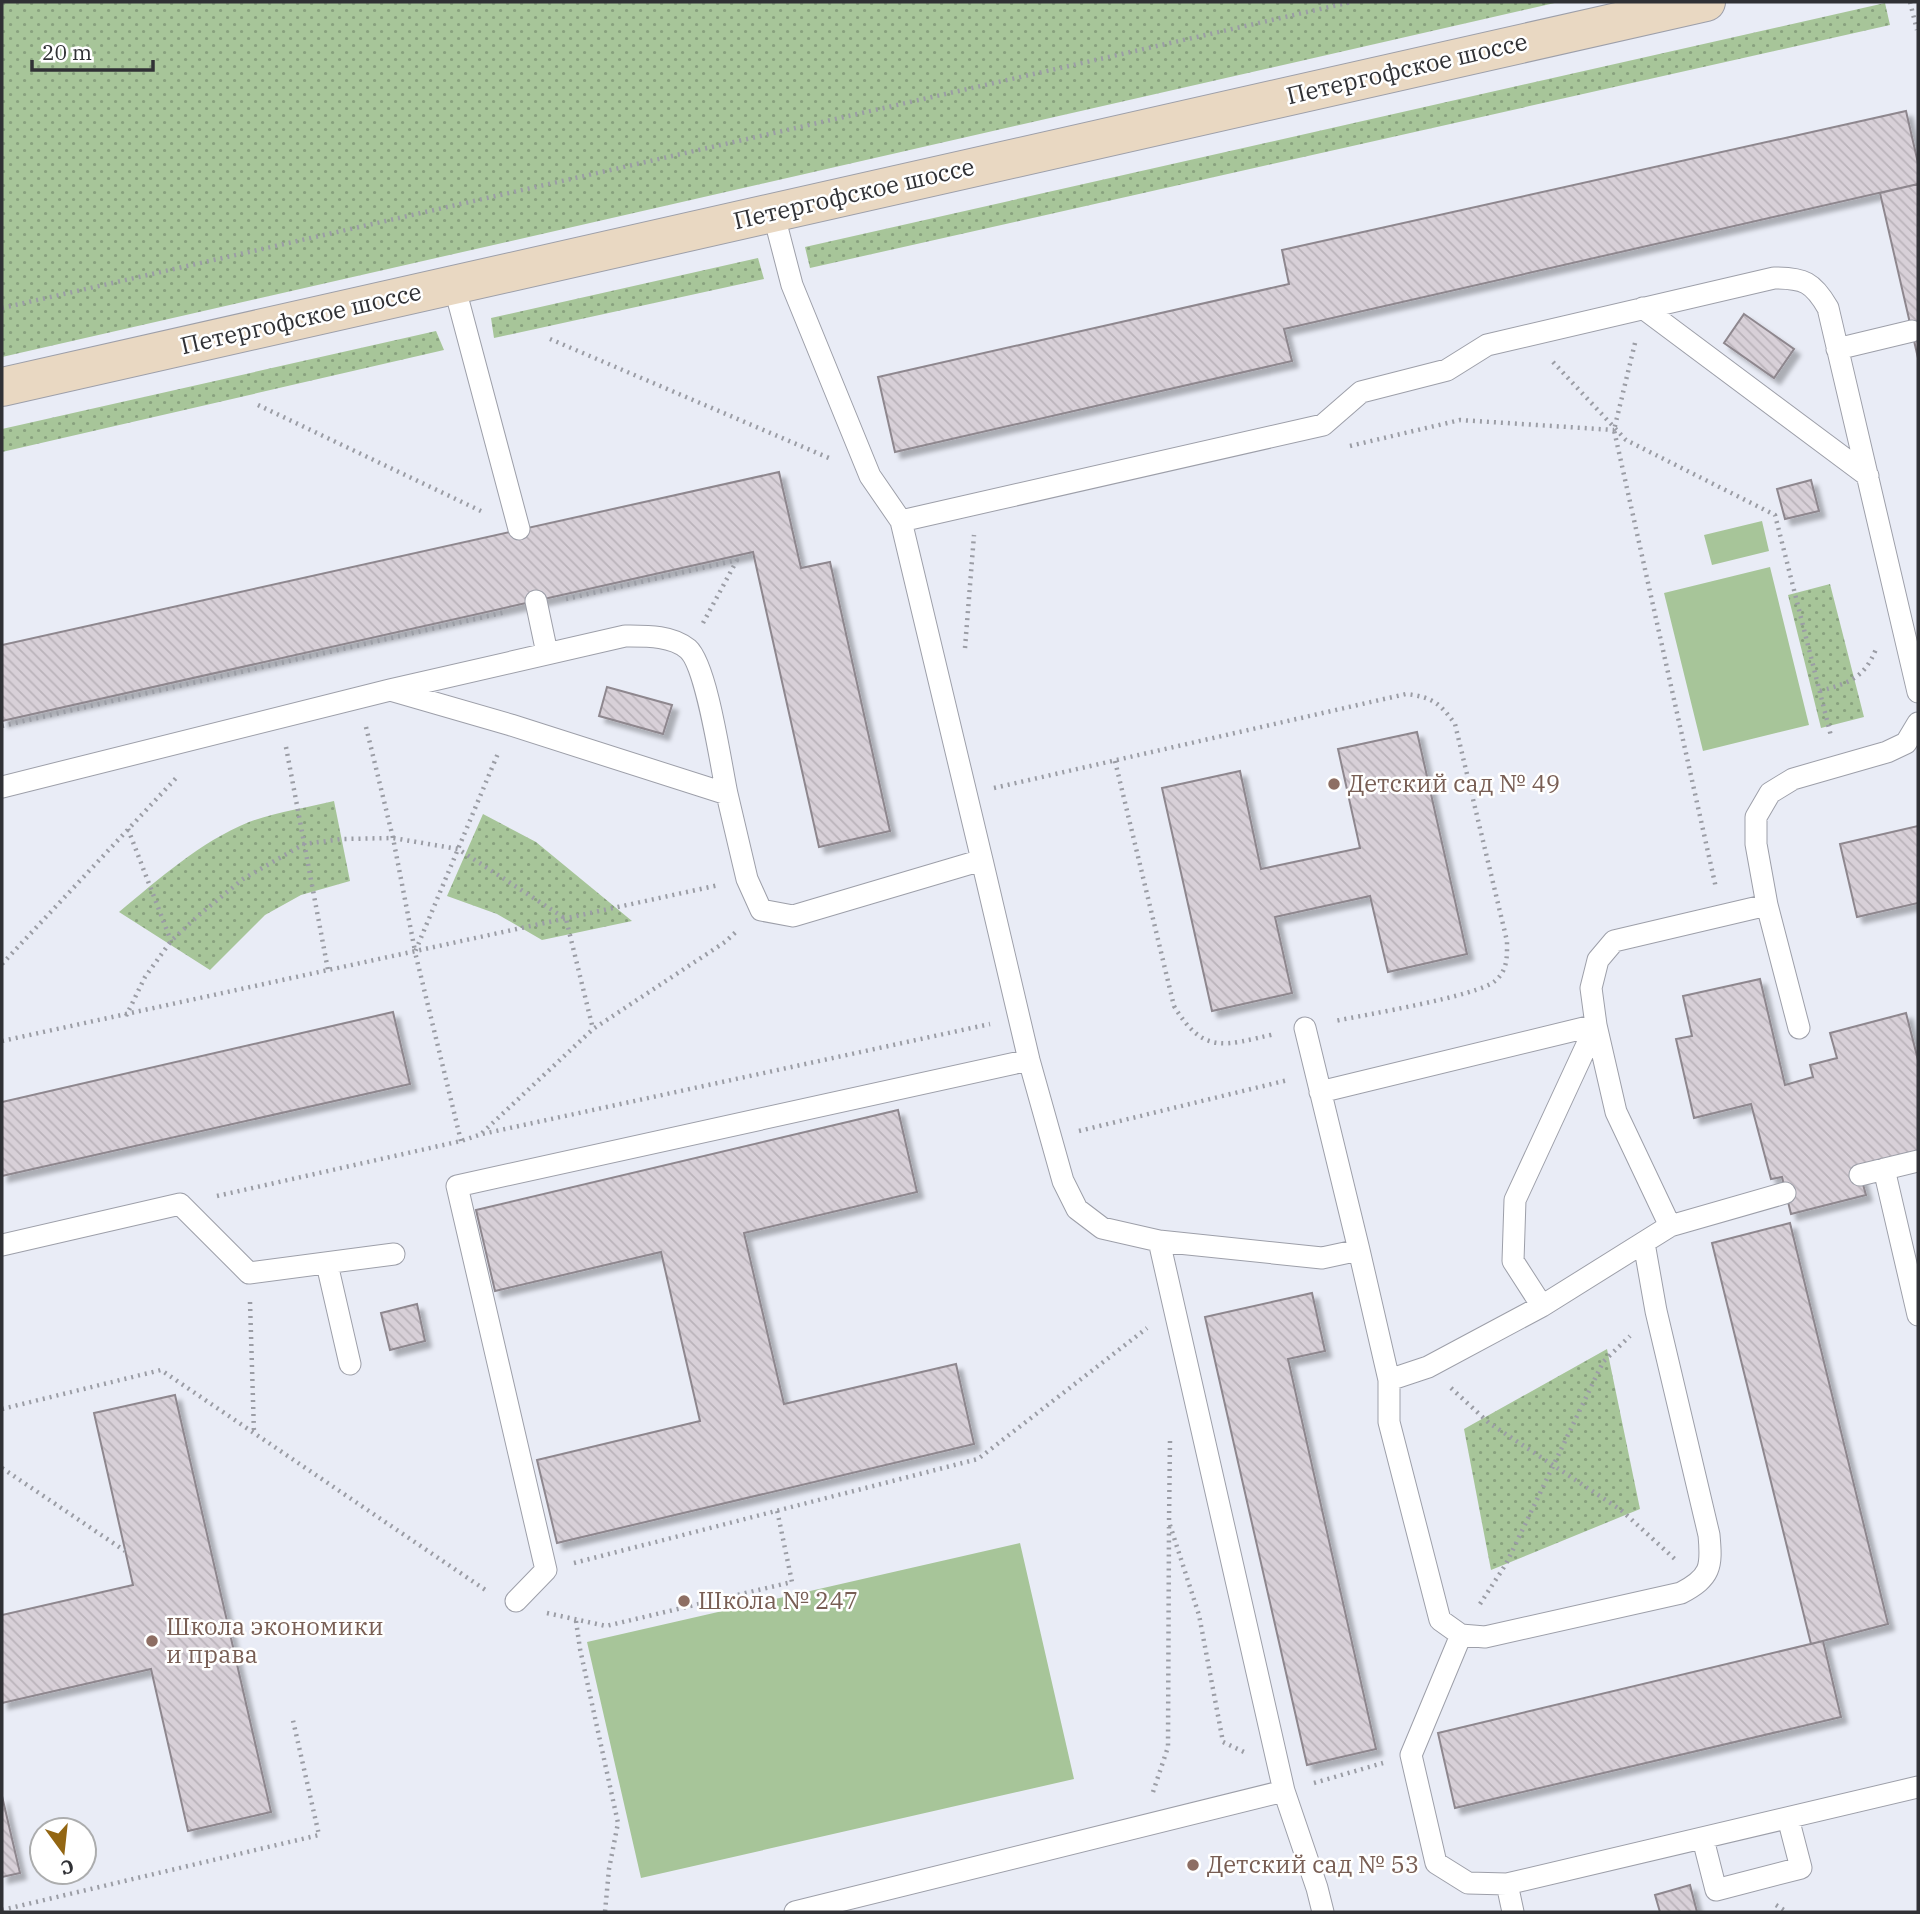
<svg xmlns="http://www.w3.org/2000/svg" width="1920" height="1914" font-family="'IBM Plex Serif',serif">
<defs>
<pattern id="grass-dots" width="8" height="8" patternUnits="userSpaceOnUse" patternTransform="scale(1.75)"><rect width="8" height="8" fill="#a7c599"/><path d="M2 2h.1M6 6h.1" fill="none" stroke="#88a17e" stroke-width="1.8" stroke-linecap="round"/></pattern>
<pattern id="building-back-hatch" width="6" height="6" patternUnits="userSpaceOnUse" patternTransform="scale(1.75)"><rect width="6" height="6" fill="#d8d0d8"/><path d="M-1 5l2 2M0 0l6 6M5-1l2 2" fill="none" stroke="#bab3ba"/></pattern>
<filter id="shadow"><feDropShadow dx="6" dy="6" stdDeviation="2" flood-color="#0004"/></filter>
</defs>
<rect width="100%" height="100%" fill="#e9ecf6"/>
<path fill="url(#grass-dots)" d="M2 2H1559L2 357Z
M1885 3 1890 25 810 268 805 247Z
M758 258 764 279 494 338 491 318Z
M436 331 444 350 2 452V429Z
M1830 584 1864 717 1821 728 1788 595Z
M334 801 350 881 301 895 265 915 210 970 119 912C159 879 200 842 249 822 276 812 306 808 334 801Z
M483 814 536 842 632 921 542 940 497 914 447 896Z
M1607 1349 1640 1509 1491 1570 1464 1429Z"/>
<path fill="#a7c599" d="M1762 521 1769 551 1712 565 1704 535Z
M1770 567 1809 725 1703 751 1664 593Z
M1020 1543 1074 1779 641 1878 587 1642Z"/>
<path fill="url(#building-back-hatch)" stroke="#8e878e" stroke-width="2" filter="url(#shadow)" d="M1906 111 1918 163V184L1284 329 1292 361 895 452 878 377 1289 284 1282 250Z
M1918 184V358L1880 193Z
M1744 314 1794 349 1774 378 1724 343Z
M779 472 801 568 830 562 890 831 819 847 753 552 2 721V645Z
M1811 480 1819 511 1785 519 1777 489Z
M607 687 672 705 663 734 599 716Z
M1417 732 1467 954 1388 972 1370 896 1275 917 1292 993 1212 1011 1162 788 1240 771 1261 869 1360 848 1338 749Z
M1918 826V903L1857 917 1840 844Z
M1760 979 1785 1085 1813 1077 1810 1065 1837 1058 1830 1033 1906 1013 1918 1060V1151L1858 1167 1866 1195 1791 1214 1782 1177 1771 1179 1751 1104 1694 1118 1676 1039 1692 1036 1683 996Z
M393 1012 410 1084 2 1176V1102Z
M898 1110 917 1192 744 1233 784 1404 956 1364 974 1444 557 1543 537 1460 700 1421 661 1252 495 1291 476 1210Z
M1790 1223 1888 1624 1811 1644 1712 1243Z
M1312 1293 1325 1351 1288 1359 1376 1749 1307 1765 1205 1317Z
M417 1304 425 1341 390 1350 381 1313Z
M175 1395 271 1812 188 1831 151 1669 2 1703V1615L133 1585 94 1413Z
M1823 1641 1841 1717 1455 1808 1438 1733Z
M2 1796 20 1873 2 1877Z
M1690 1885 1697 1912H1660L1655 1895Z"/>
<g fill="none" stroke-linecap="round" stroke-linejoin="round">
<g stroke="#9d9fa9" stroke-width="23">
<path id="lane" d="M454 285 519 529
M1643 308 1868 476
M1837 349 1912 331
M901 521 1323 425 1361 392 1447 370 1487 345 1774 278C1804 278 1813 282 1828 308L1918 692
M536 601 547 653
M2 787 390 690 625 636C645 636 672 635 688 649 707 666 721 766 727 794L511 725 390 690
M727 794 747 879 761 910 793 916 982 860 901 521 870 476 792 285 773 212
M982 860 1029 1060 1063 1181 1077 1209 1102 1228 1159 1241 1322 1258 1359 1250 1389 1380V1422L1440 1620 1461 1635 1485 1637 1681 1593C1711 1577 1712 1567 1709 1535L1656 1311 1644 1243
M1767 905 1799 1028
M1305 1028 1359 1250
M1320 1092 1596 1025 1616 1112 1670 1226
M1884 1169 1918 1315
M1860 1175 1918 1161
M1159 1241 1284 1791 1317 1888 1323 1912
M2 1245 180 1204 249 1273 394 1254
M327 1264 350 1364
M1542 1306 1513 1261 1515 1200 1596 1025 1591 988 1598 960 1614 941 1767 905 1756 844V817L1770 793 1793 779 1887 752 1906 743 1918 723
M1389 1380 1428 1367 1542 1306 1670 1226 1785 1193
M516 1601 546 1570 457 1186 1029 1060
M1461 1635 1411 1755 1436 1863 1468 1883 1507 1884 1918 1787
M1703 1839 1716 1890 1801 1868 1788 1818
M1507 1884 1513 1912
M795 1912 1284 1791"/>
</g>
<g stroke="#9d9fa9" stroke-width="40">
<path id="secondary" d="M2 387 1706 2"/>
</g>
<path stroke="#9b9da5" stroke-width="4.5" stroke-dasharray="2 5" stroke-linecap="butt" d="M1910 2 1917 30
M2 308 1351 2
M550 339 829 458
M1635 343 1614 430 1716 888
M1553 362 1626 440 1775 515 1831 736
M258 405 481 511
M1350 446 1460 420 1614 430
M566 599 737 560 703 623
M965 648 974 535
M1820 691C1848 683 1864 679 1876 649
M2 726 506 612
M366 727 393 838 415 951
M286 747 328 970
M1115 761 1174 1006C1204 1056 1225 1045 1275 1034
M994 788 1406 694C1432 697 1440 703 1455 724L1507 941C1507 956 1508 970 1495 981 1478 996 1364 1015 1335 1021
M128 829 171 941
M2 964 178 776
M126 1016 145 977 171 941 199 915 243 879 304 844 342 839 393 838 458 849 566 919 593 1029
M2 1041 719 885
M1079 1131 1288 1080
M482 1133 593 1029 725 942 738 930
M461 1141 415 952 499 751
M217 1196 461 1141 482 1134 990 1024
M250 1302 254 1433
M1451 1388 1489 1423 1621 1510 1677 1561
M2 1409 161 1370 487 1591
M1170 1441 1169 1522 1199 1615 1223 1742 1244 1752
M2 1468 125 1551
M574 1563 978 1459 1147 1328
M1480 1604 1506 1564 1603 1362 1630 1336
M547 1613 606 1626 792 1582 777 1510
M576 1621 580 1649 618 1823 609 1869 605 1912
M1314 1783 1383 1763
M1153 1792 1168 1747 1169 1527
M1776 1905 1787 1912
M2 1910 319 1835 292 1716"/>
<use href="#lane" stroke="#fff" stroke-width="21"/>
<use href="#secondary" stroke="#e9d8c2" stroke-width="38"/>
</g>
<g fill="#8d6e63" stroke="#fff" stroke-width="2.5">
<circle cx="1334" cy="784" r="7"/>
<circle cx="684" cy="1601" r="7"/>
<circle cx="152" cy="1641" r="7"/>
<circle cx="1193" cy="1865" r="7"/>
</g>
<g text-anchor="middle" stroke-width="5" stroke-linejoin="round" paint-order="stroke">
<g font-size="24" fill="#303135" stroke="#fff">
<text transform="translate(1407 69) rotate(-13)" y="8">Петергофское шоссе</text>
<text transform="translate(854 194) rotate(-13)" y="8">Петергофское шоссе</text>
<text transform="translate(301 319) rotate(-13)" y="8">Петергофское шоссе</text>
</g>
<g font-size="24" fill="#785e54" stroke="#fff" text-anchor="start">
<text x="1348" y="792">Детский сад № 49</text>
<text x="698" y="1609">Школа № 247</text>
<text x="166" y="1635">Школа экономики<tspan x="166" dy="28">и права</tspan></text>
<text x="1207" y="1873">Детский сад № 53</text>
</g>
</g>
<rect width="1920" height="1914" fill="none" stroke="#303135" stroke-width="7"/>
<g transform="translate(63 1851) rotate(165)"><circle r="33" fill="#ffffff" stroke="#acadae" stroke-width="2"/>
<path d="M0-5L12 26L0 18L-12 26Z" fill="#936613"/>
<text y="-10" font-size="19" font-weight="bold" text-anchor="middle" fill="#303135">С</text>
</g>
<path d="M32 60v10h121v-10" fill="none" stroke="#303135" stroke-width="3.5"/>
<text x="42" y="60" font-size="21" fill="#303135" stroke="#ffffff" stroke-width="5" paint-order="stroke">20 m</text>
</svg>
